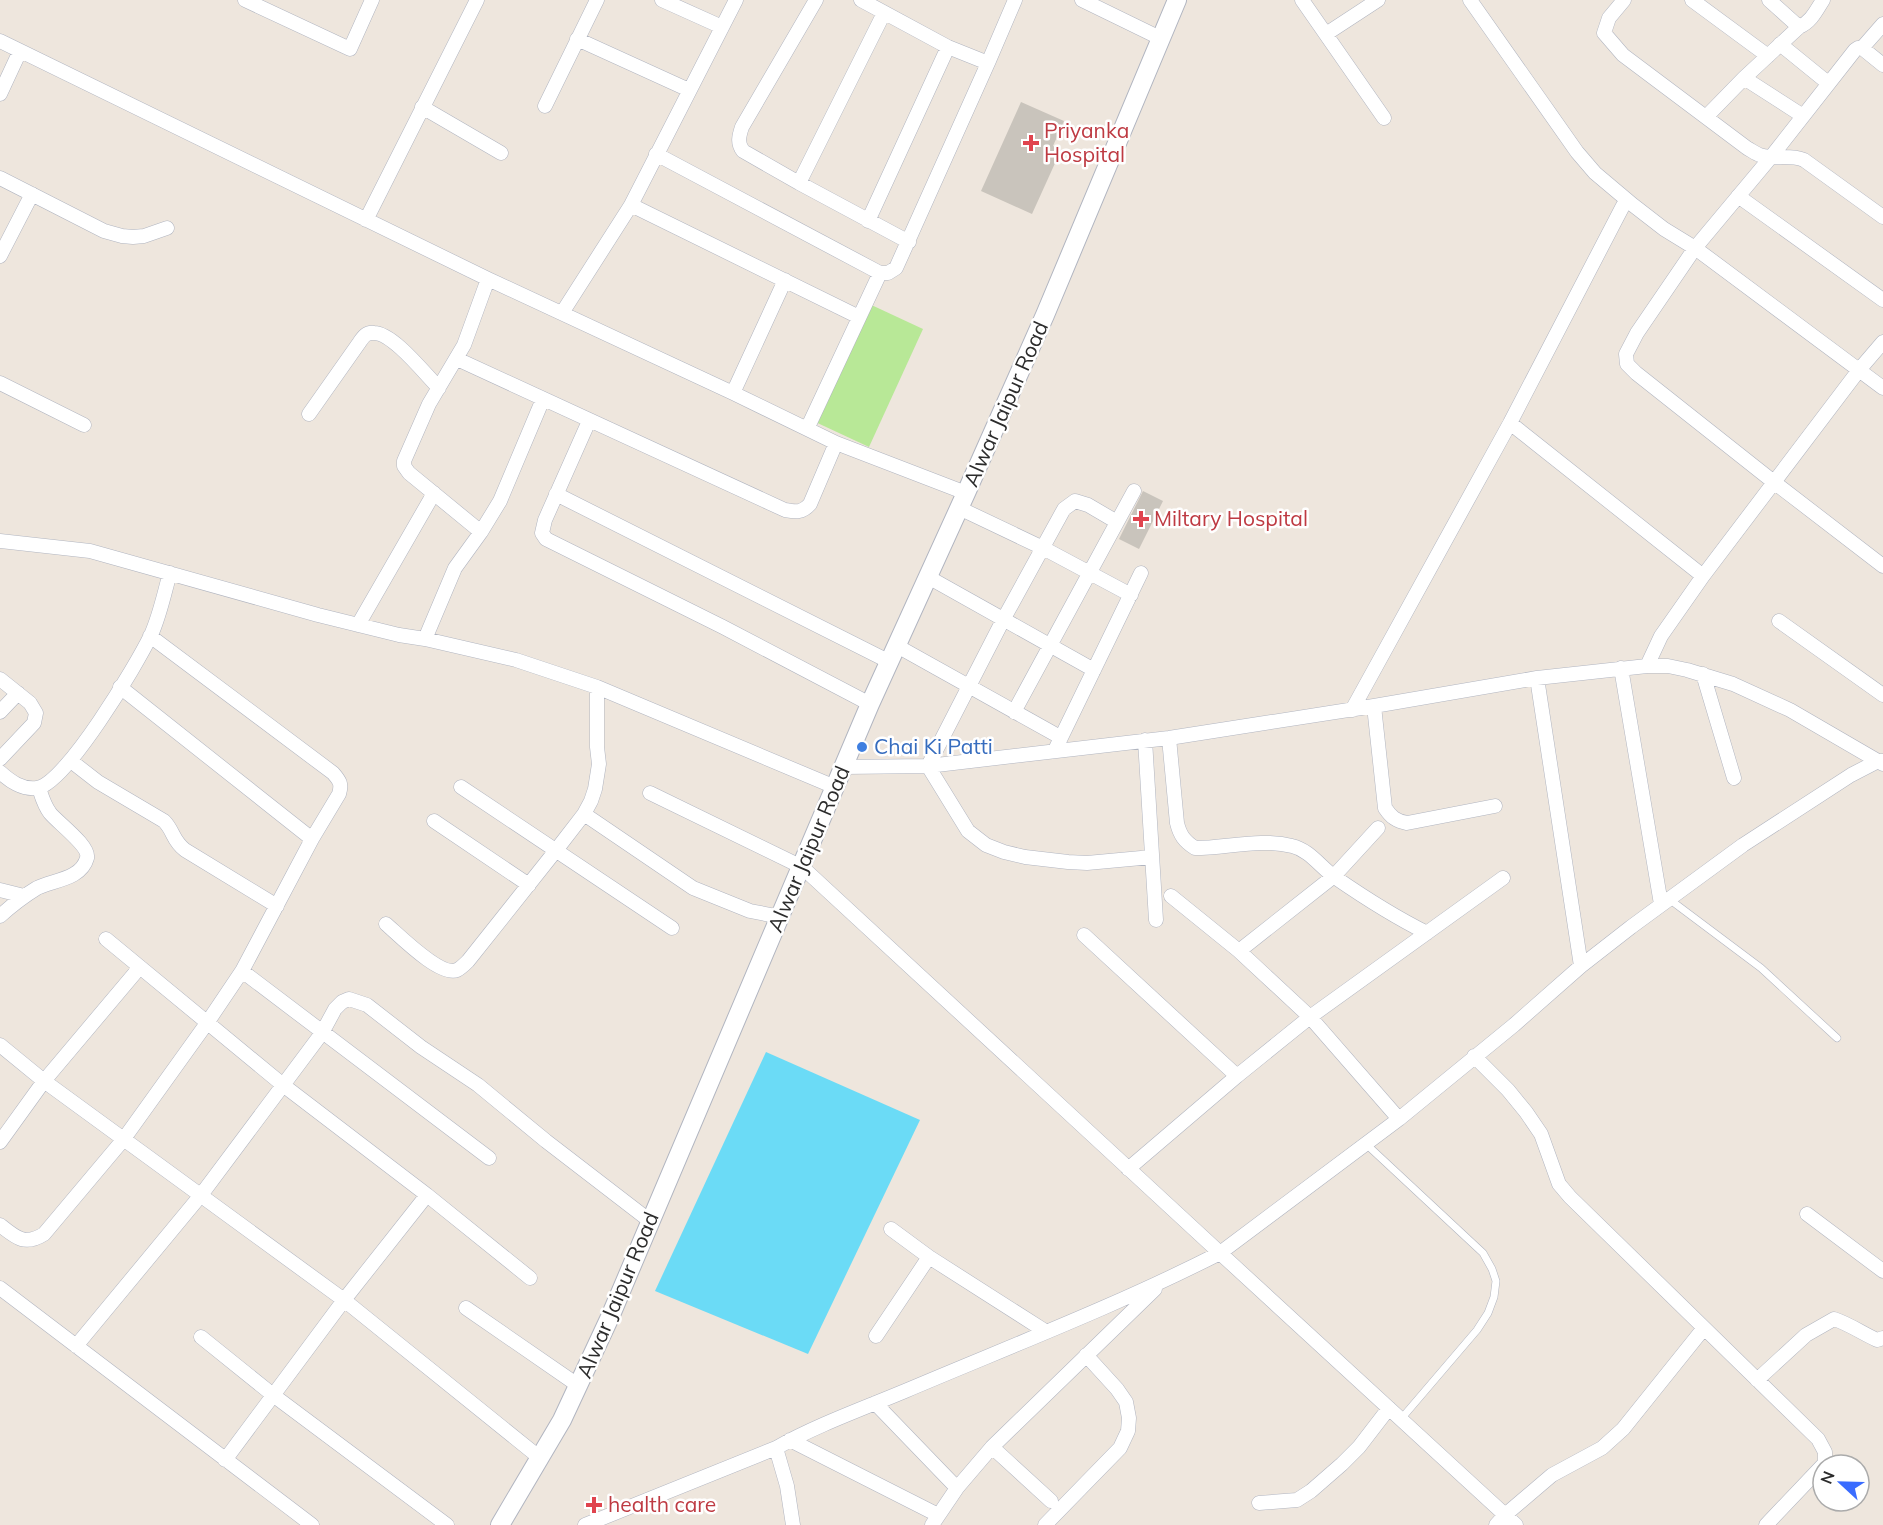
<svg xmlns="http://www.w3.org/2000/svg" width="1883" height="1525" font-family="Mulish,sans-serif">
<rect width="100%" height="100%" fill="#eee6dd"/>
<path fill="#b8e897" d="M865 302 923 329 869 447 811 420Z"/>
<path fill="#6bdbf6" d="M766 1052 920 1120 808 1354 655 1291Z"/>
<path fill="#c9c4bc" d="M1021 102 1064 121 1053 146 1061 150 1032 214 981 191Z
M1143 491 1163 501 1139 549 1119 539Z"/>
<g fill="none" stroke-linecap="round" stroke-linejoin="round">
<g stroke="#b1b5c0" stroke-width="8">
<path id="service" d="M1669 899 1761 968 1837 1038
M1366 1144 1483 1253 1492 1269 1496 1281 1494 1297 1488 1313 1477 1330 1401 1419"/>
</g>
<g stroke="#b1b5c0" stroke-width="15">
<path id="minor" d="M245 0 350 49 372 0
M662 0 722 27
M816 0 742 127C739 136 737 143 743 151L799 183 909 242
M1082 0 1160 38
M1302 0 1384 118
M1470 0 1577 152 1595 173 1633 205 1664 229 1695 248 1883 388
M1624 0 1609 18 1604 33 1623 55 1747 148C1751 150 1756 154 1760 155 1774 160 1789 154 1804 160L1883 217
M1692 0 1768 56
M1769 0 1799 27C1811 22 1816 11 1823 0
M1326 34 1378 0
M577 39 689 90
M0 41 488 279 733 393 836 443 966 493
M1780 44 1828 83
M1862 48 1883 24
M988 63 1015 0
M1883 65 1862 48H1858L1855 50 1771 157 1695 248 1637 333 1626 354 1627 364 1636 373 1775 483 1883 566
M1744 78 1803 116
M0 94 20 51
M545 106 597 0
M422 107 501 153
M1706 117 1744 78 1799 27
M656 154 880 273H888L896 268 988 63 948 47 861 0
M0 178 104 231 122 236 133 237 144 236 167 228
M799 183 884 13
M1738 196 1883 300
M631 205 859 317
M366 220 477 0
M868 221 948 47
M0 256 32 194
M562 313 631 205 736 0
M457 359 785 510C796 512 802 513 810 504L836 443
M0 383 84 425
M733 393 785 280
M309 414 359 343C363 337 366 332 374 333 393 333 425 374 439 388
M589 421 545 520 542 533 546 539 723 627 870 704
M1510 423 1703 576
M807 429 880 273
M556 494 890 662
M959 508 1043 548 1131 595
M1117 522 1088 505 1075 501 1064 509 1003 620 928 766 968 831 986 845 1004 852 1025 857 1068 862 1087 863 1152 857
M481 532 409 473 404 466V461L429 404 464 345 488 279
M0 541 90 551 318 615 399 635 425 639 516 660 597 687 835 787
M928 577 1094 670
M1779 621 1883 695
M358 625 434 493
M425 639 455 568 481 532 500 501 543 399
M897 646 1060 737
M1647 666 1661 636 1703 576 1859 370 1883 342
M1621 668 1661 904
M1703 674 1734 778
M1537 678 1581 966
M0 679 30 703 36 713 34 723 0 759
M120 687 312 839
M1374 706 1385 808C1391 817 1396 821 1407 823L1495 806
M1352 710 1510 423 1626 200
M0 712 18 693
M1014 712 1134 491
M1169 738 1177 823C1180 835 1184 841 1195 848 1227 848 1261 838 1292 846 1310 850 1321 868 1336 878 1365 898 1395 917 1427 933
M1145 740 1156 920
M1055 750 1141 573
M71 761 98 782 164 821C174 831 172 840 185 850L277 906
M843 767 928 766 1169 738 1374 706 1537 678 1647 666H1668L1687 670 1733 684 1790 710 1883 764
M0 772C10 781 22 790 37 788 66 784 137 664 151 635 160 615 164 594 170 573
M461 787 672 928
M650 793 802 867 1220 1253 1399 1119 1514 1025 1581 966 1631 927 1743 845 1851 775 1878 761H1883
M584 814 693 888 750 911 781 917
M434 821 529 885
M0 890 24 896
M1171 896 1239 951 1310 1017 1399 1119
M0 916C11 906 24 896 37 888 52 880 81 880 87 858 90 846 58 823 50 813 44 805 42 797 39 788
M386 924C399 935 440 977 457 970 461 968 465 964 468 961L557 849 584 814 591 801 595 789 599 764 597 747V687
M1084 935 1237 1076
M106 939 283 1085 427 1195 530 1278
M1239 951 1334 876 1378 828
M242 971 489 1158
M0 1045 44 1081 344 1300 540 1458
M1474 1056 1508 1090 1526 1112 1541 1134 1559 1184 1570 1197 1818 1439 1825 1452V1463L1823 1465
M0 1142 44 1081 140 967
M1128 1169 1237 1076 1310 1017 1503 878
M1807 1214 1883 1271
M0 1225C16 1238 25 1246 44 1234L123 1140 207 1023 242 971 312 839 339 794C342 784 340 781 333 773L150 636
M891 1229 929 1257 1045 1331
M0 1288 312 1525
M466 1308 579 1386
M876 1336 929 1257
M201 1337 273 1395 447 1525
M76 1346 201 1195 322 1033 335 1009 342 1002 349 999 367 1005 421 1047 478 1085 546 1141 650 1221
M1757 1380 1806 1335 1834 1319C1849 1324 1862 1333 1877 1340L1883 1338
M875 1403 957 1488
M790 1440 938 1515
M992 1447 1051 1501
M776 1448 787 1486 793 1525
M225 1460 344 1300 427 1195
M1259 1503 1297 1500 1311 1491 1342 1464 1359 1447 1389 1408
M585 1525 776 1448C817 1425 862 1409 905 1391 1011 1346 1118 1305 1220 1253L1516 1525
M932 1525 957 1488 992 1447 1155 1289
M1045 1525 1120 1448 1128 1431 1129 1418 1126 1402 1117 1389 1086 1355
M1496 1525 1505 1515 1552 1475 1602 1448 1623 1429 1704 1328
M1766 1525 1823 1465"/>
</g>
<g stroke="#b1b5c0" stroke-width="20">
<path id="secondary" d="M500 1525 562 1420 610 1317 870 704 966 493 1045 315 1177 0"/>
</g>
<use href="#service" stroke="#fff" stroke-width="7"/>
<use href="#minor" stroke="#fff" stroke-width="14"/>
<use href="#secondary" stroke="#fff" stroke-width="18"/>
</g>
<g fill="#e0444e" stroke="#fff" stroke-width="2">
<path d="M1028 134h6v6h6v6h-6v6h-6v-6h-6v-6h6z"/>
<path d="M1138 510h6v6h6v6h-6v6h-6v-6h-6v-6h6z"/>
<path d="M591 1496h6v6h6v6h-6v6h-6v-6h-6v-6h6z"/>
</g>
<circle fill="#3f7fe0" stroke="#fff" stroke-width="2" cx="862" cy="747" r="6"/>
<g text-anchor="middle" stroke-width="5" stroke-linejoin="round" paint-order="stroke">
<g font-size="21" fill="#be3a42" stroke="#fff" text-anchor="start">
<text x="1044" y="138">Priyanka<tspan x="1044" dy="24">Hospital</tspan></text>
<text x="1154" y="526">Miltary Hospital</text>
<text x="608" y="1512">health care</text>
</g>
<g font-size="21" fill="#2c2c2c" stroke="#fff">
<text transform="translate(1006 404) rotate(-66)" y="7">Alwar Jaipur Road</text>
<text transform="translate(809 849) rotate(-67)" y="7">Alwar Jaipur Road</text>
<text transform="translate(618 1295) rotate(-67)" y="7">Alwar Jaipur Road</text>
</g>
<g font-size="21" fill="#366cbe" stroke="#fff" text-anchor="start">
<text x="874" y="754">Chai Ki Patti</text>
</g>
</g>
<g transform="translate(1841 1483) rotate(292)"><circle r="28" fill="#ffffff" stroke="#ababab" stroke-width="1.5"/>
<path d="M0-4.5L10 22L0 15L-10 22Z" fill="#3a6cff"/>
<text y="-9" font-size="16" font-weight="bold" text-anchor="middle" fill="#2c2c2c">N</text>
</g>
</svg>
